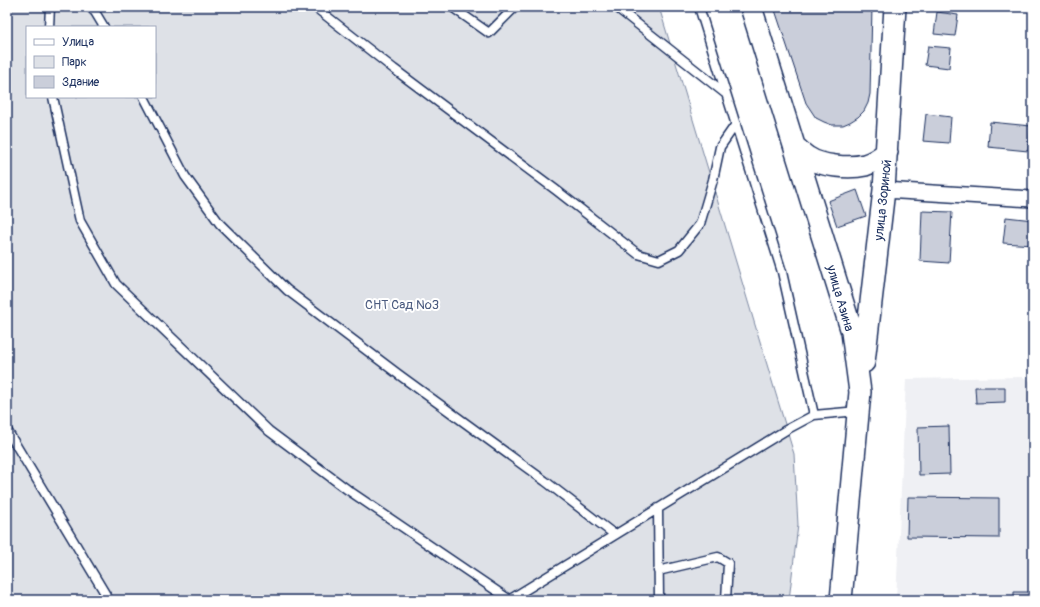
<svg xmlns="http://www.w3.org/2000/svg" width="1040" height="607" font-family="Pangolin,sans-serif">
<rect width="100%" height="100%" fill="#fff"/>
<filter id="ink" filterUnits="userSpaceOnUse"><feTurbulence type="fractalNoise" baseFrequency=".025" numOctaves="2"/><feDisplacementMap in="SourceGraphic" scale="8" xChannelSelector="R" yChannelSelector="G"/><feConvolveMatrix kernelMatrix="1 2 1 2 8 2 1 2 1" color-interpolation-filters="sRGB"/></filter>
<g filter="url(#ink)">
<path fill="#eff0f4" d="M1023 377 1033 383V600H896L906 379Z"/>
<path fill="#dee1e7" stroke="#7c88a2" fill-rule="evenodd" d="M7 7H659L794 454 798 525 789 600H7ZM27 27H155V97H27Z"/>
<path fill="#caceda" stroke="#1b2f5e" d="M774 7H872L870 94 868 103 864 111 858 117 850 122 843 125H832L824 122 816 118 806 103Z
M937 12 958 15 955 36 934 34Z
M928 46 951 48 949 68 925 65Z
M926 114 951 117 949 143 923 141Z
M990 122 1031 126 1028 151 988 147Z
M857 190 866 216 837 226 828 201Z
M922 211 952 212 949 263 920 261Z
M1006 217 1033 220V245L1003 243Z
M975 387H1005V402L976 403Z
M949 426 950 474 919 475 918 427Z
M908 497 999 498V538L907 537Z
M1014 592H1033V600H1014Z"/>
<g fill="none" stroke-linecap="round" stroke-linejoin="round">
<g stroke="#1b2f5e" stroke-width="11">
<path id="service" d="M90 7 95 12 104 27
M315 7 394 69 556 190 638 254 659 260 679 250 700 224 713 180 720 147 736 124
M452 7 489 33 515 7
M616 7 726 94
M699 7 782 272 814 415
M49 27 50 7
M53 97 80 221 116 284 269 431 348 490 510 600
M144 97 185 176 220 224 287 290 398 374 545 481 615 535
M7 430 109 600
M658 508 659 600
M658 571 718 557 728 563 726 600
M509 600 786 430 814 415 858 411"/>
</g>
<g stroke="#1b2f5e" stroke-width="18">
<path id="minor" d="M884 190 1033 199"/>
</g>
<g stroke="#1b2f5e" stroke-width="24">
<path id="secondary" d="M751 7 852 332 860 392 841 600
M795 147C799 150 802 154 807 157 820 166 849 169 865 165 874 162 880 158 887 152
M864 362 884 190 895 7"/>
</g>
<use href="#service" stroke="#fff" stroke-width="8"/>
<use href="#minor" stroke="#fff" stroke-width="15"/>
<use href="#secondary" stroke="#fff" stroke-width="21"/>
</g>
</g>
<g text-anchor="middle" stroke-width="4" stroke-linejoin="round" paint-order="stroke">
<g font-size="13" fill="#1b2f5e" stroke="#fff">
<text transform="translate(882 200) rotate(-84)" y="5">улица Зориной</text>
<text transform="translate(841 298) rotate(74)" y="5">улица Азина</text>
</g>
<g font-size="13" fill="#4c5c80" stroke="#fff">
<text x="402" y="309">СНТ Сад №3</text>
</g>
</g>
<rect width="1040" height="607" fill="none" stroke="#fff" stroke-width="24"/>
<rect x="12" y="12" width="1016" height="583" fill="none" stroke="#1b2f5e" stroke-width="1.5" filter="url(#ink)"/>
<rect x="26" y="26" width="130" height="72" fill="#ffffff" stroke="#a4acbf"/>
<rect x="34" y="39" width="20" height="6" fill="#ffffff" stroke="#a4acbf"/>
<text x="62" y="46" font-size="12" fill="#1b2f5e">Улица</text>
<rect x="34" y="56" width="20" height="12" fill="#dee1e7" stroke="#a4acbf"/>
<text x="62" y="66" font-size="12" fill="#1b2f5e">Парк</text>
<rect x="34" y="76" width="20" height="12" fill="#caceda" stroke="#a4acbf"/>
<text x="62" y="86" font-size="12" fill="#1b2f5e">Здание</text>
</svg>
